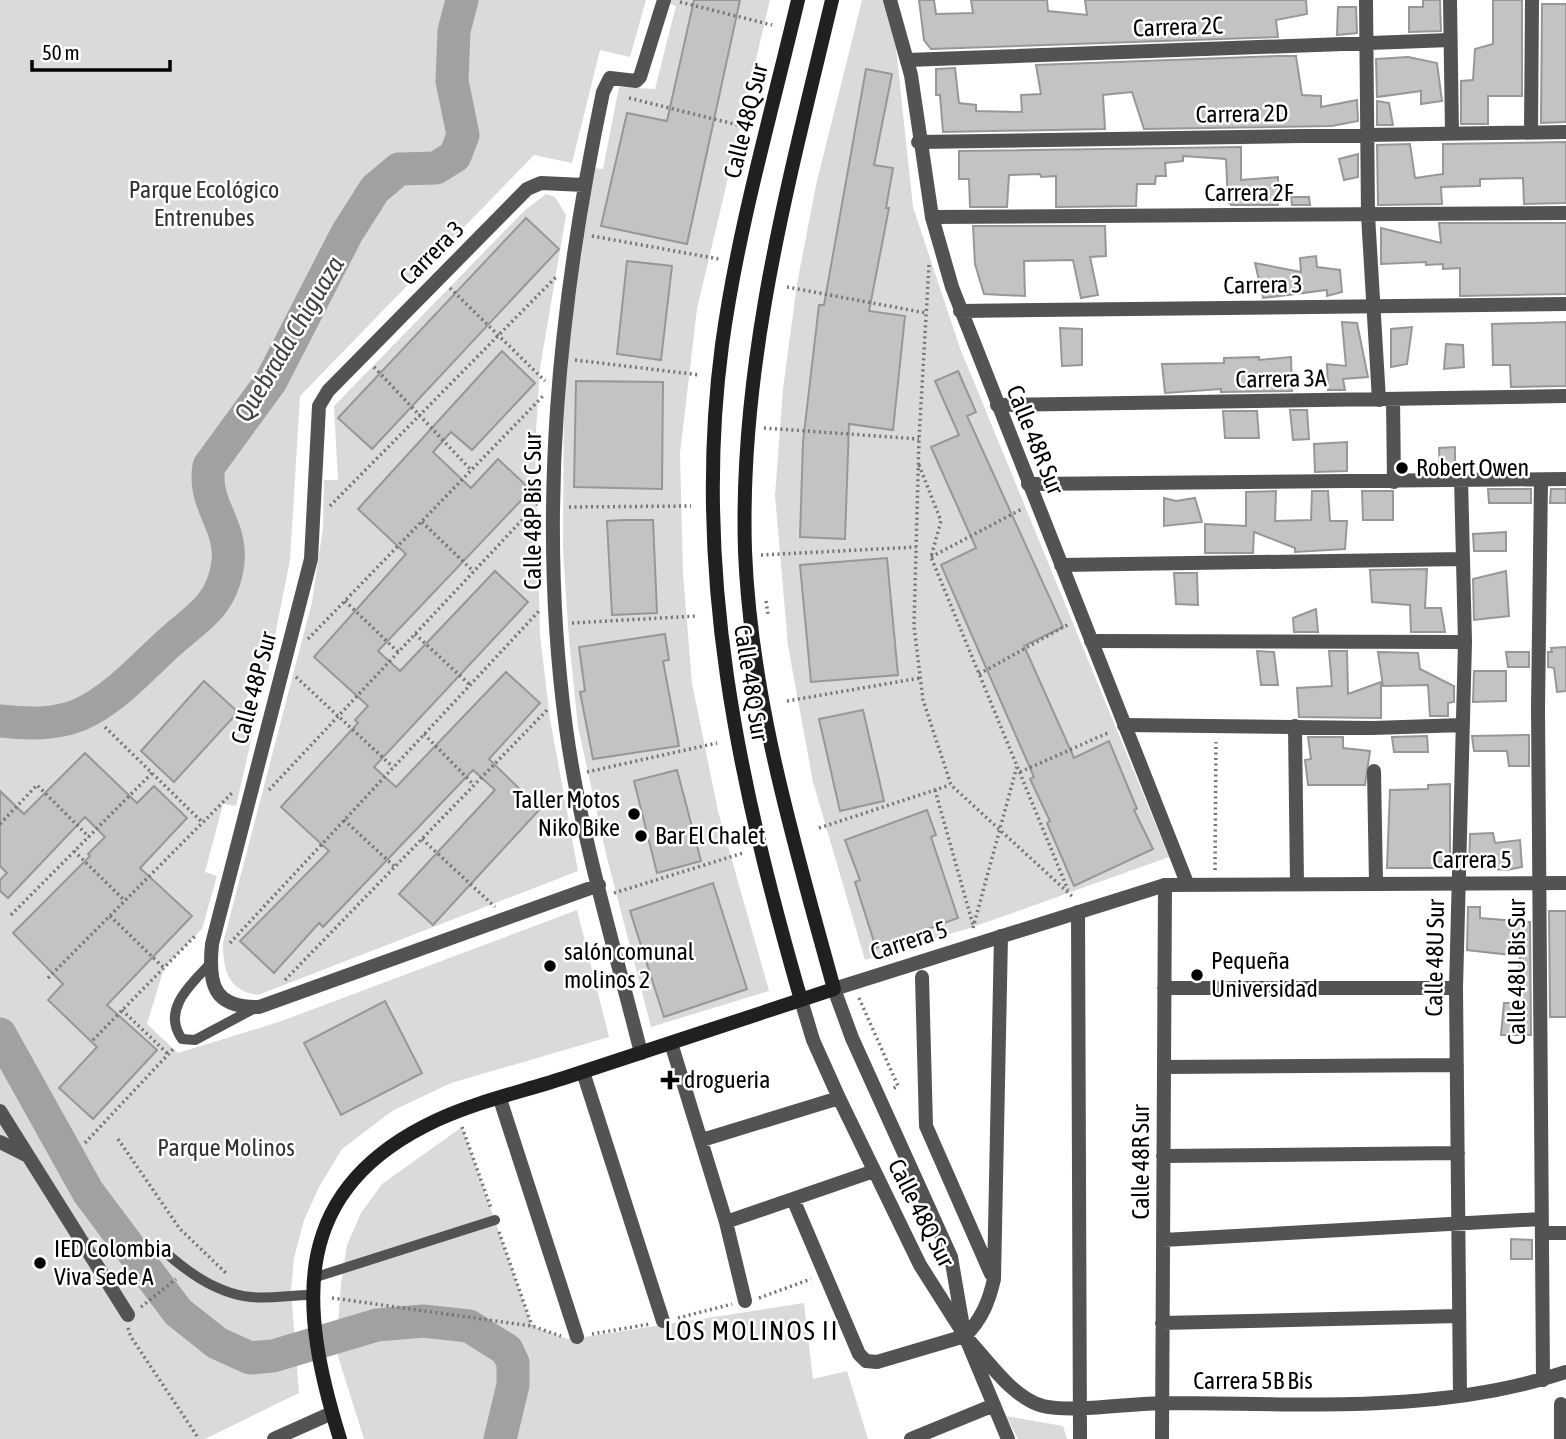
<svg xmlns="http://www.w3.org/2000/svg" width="1566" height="1439" font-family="'Asap Condensed',sans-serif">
<rect width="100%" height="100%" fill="#fff"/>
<path fill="#dadada" d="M0 0H646L630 57 600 50 572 163 534 155 300 396 290 560 268 671 252 669 242 728 253 732 236 806 223 804 205 872 217 876 202 929 164 968 147 1024 178 1053 279 1022 577 910 609 1037 451 1083 392 1111 342 1149 319 1187 304 1220 294 1258 291 1291 299 1393 205 1439H0Z
M659 0H770L697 309 680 453 683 573 692 683 718 811 769 991 651 1027 606 854 578 727 569 640 563 551 564 375 594 168 603 169 619 87 655 89 676 6Z
M862 0H883L896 48 913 207 960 348 1169 857 973 927 865 960 813 782 788 646 775 495 783 389 797 284 816 185Z
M546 194 555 197 566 215 540 368 535 447 540 635 550 719 578 871 258 995C228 991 223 970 223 943L312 602 323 528 324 480H338L334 406 524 211Z
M462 1127 532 1326 568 1339 578 1338 804 1303 813 1379 847 1371 868 1439H364L336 1350 341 1284 347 1245 361 1213 382 1184Z
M1006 1416 1063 1426 1067 1439H1018Z"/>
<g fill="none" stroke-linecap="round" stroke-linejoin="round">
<path stroke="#a1a1a1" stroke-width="33" d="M0 721C27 724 54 725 79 715 114 700 142 667 170 642 183 630 199 619 210 606 221 593 226 579 228 562 232 524 202 504 209 466L271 381 347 233 375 189 399 169 436 168 455 156 463 135 452 81 454 31 462 0
M0 1034 88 1192 178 1312 217 1343 250 1358 273 1356 377 1325 423 1321 469 1326 507 1350 513 1363V1385L500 1439"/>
</g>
<path fill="#c3c3c3" stroke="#979797" stroke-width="2" d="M694 0H740L687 244 601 226 627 113 667 121Z
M919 0H934L936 14 973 13 971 0H1047L1048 11 1087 15 1085 0H1306L1307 14 1276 20 1278 37 931 49 924 40Z
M1423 0H1440L1441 31 1409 32V7H1423Z
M1493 0H1522V96H1488V124H1461V81L1473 80 1475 49 1493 44Z
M1542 4H1566V122L1541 123Z
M1338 7H1356L1357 33 1337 35Z
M1280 56H1296L1302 95 1321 96V107L1357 100 1358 121 1332 126 1144 129 1132 92 1103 95 1105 129 943 132 940 95H936V69L955 68 959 103 976 105V111L1022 112 1021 95 1041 94 1036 65Z
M1408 57 1437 63 1442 101 1421 104V91L1377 97 1376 59Z
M866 69 892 74 874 165 893 168 886 208H889L869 311 905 316 893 430 849 424 845 539 800 537 803 442 819 305H824Z
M1377 101 1389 103 1393 125H1377Z
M1566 142V203L1524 204 1523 178 1480 179V186L1441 187 1442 204 1378 205 1377 145 1410 144 1415 178 1443 174V144Z
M1241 147V180L1278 177V205H1231L1228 202 1226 159 1183 156V161L1165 163 1166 176H1156L1155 184H1137L1136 206 1056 207V176L1041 177 1040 174 1009 175 1007 207H970L969 179H959V151Z
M1358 154V177L1344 180 1339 159Z
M1291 197H1309L1310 205H1292Z
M526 218 559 249 372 449 338 418Z
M1439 223H1566V294L1460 296V268L1443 269V264L1426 265V262L1381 264V228L1441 243Z
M973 226H1105L1106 256 1090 257 1098 295 1081 298 1073 260 1024 261 1025 296 984 294 975 264Z
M1316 256 1317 267 1340 270 1342 292 1327 296V290L1263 298 1255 263 1301 272 1300 258Z
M627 261 672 266 661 360 617 354Z
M1342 322 1357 323 1368 377 1343 379 1345 390H1328L1327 364 1346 366Z
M1566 322V386L1511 387 1510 365H1493L1492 324Z
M1412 327 1407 364 1391 367V329Z
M1060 328 1082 329V365L1062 366Z
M1446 344 1463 345 1464 367 1444 369Z
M502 351 535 383 472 450 451 432 433 452 471 488 498 459 531 490 378 651 400 671 495 571 528 602 374 767 396 787 506 672 540 703 489 759 540 809 433 925 399 894 495 790 473 770 323 927 319 923 274 973 240 941 329 851 281 807 358 723 355 720 368 706 314 657 406 554 358 509Z
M1259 357V360L1291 357 1292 391 1221 392V389L1165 393 1162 364 1224 363V358Z
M958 371 976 412 967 416 1063 627 1024 646 1074 758 1109 741 1137 809 1134 810 1153 849 1074 886 1047 823 1050 821 1030 779 1034 777 941 565 976 548 931 447 959 435 935 381Z
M576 381 663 382 662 489 574 487Z
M1290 410H1307L1309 439 1293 440Z
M1223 411H1257L1259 438H1225Z
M1347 442V471L1315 472 1314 444Z
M1455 447V470L1440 471 1439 448Z
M1488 489H1531V503H1489Z
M1551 489H1566V503H1550Z
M1276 491 1275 521 1311 520 1312 491H1328L1330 521H1347L1345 549 1295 552V548L1254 532 1253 553H1205V524L1246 526V492Z
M1362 491H1393V520H1363Z
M1164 498 1176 501 1195 498 1202 522 1164 526Z
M624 520H653L657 613 612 615 607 521Z
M1506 532V551H1474L1473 534Z
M887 558 898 675 811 682 800 565Z
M1427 569 1425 608H1441L1445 632H1411L1410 605 1372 602 1370 570Z
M1506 571 1509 616 1474 620 1473 579Z
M1174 573H1197L1198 605 1176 604Z
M1316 609 1318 632H1294L1293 618Z
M665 634 669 660 663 661 679 746 593 759 580 692 585 691 579 647Z
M1566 647V691L1557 692 1554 668 1548 667V652H1552L1551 648Z
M1257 651 1274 652 1278 685H1261Z
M1329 651H1347L1348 694 1381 682V718L1299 717 1297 688 1332 686Z
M1378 652 1418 653 1420 669 1454 686V702L1448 703V716H1430L1428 685 1383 686Z
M1506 652H1529V667H1508Z
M1474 671H1506V701L1473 702Z
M204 681 238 712 174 782 141 751Z
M863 710 884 801 840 811 819 719Z
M1529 735V766H1509L1507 751H1474L1472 736Z
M1427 736 1428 752H1394L1392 737Z
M1308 737H1343V748L1370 751 1365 785H1308L1305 760 1311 759Z
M85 753 137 803 154 786 187 818 140 868 192 916 107 1005 157 1050 93 1119 59 1088 97 1047 48 1000 63 984 13 933 90 856 88 854 105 837 85 817 8 898 0 891V880L7 873 0 866V791L24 814Z
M677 770 701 861 657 873 634 781Z
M1450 784V868H1387L1390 790 1428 789V785Z
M927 810 936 835 931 837 958 918 876 948 855 882 860 880 845 840Z
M1493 833 1495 843 1520 840 1522 867 1507 870 1469 867 1470 834Z
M713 883 747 989 664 1017 630 911Z
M1468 907H1480V918L1530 922 1531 1035H1501L1504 1003H1518L1520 956 1467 950Z
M1549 911H1566V1017H1550Z
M385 1001 422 1073 341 1115 304 1043Z
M1511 1239 1532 1240V1259H1511Z"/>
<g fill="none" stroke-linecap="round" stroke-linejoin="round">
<path stroke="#757575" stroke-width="3.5" stroke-dasharray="2 3.5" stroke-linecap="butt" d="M680 2 772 25
M629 98 746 127
M592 236 719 259
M929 265 919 439 914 626 923 700 951 785 1074 898
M787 287 926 313
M450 288 545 381
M575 360 700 375
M374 367 471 470
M764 428 919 439
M919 465 941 521 931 557 1068 890
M330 506 556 277
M569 507 691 506
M422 522 473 571
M761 555 916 547
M931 557 1022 509
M345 601 398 652
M766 601 768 614
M572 623 697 616
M415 634 470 685
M308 639 543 396
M979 674 1069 624
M296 677 393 767
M787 701 920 678
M105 727 203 823
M424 734 474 785
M587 772 717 743
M1020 772 1110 732
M269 790 537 504
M935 790 973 925
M344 820 395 867
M0 824 37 785 89 837
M819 828 950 785
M422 839 495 907
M74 851 125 901
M1215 870 1216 742
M614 893 743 853
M11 915 152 773
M110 916 164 968
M973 928 1017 766
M230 943 539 611
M48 978 234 791
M285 980 548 709
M859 998 898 1086 892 1089
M122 1010 168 1054
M93 1040 197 934
M462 1127 491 1208
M118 1139 180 1229 228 1275
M85 1143 175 1047
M499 1232 532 1326
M332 1298 532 1326 561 1336
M759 1298 811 1279
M141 1307 176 1279
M678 1318 732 1304
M128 1328 131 1337 199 1439
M592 1334 650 1324"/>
<path stroke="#535353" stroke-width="10" d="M210 964C191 984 161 1010 182 1039L195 1040 255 1008
M164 1251C187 1272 219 1294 251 1297 271 1299 291 1295 311 1295
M313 1278 495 1220"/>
<path stroke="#535353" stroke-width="14" d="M1366 0 1368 215 1379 400
M1450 0 1452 133
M907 60 1450 40
M1531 132 1532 0
M918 142 1566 132
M584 185 541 183 527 189 328 391 319 406 311 559 212 944C208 984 213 1008 259 1007L599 885
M932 217 1566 213
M1393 399 1394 482
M997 405 1566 396
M1541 480 1538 708 1543 1380
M1028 484 1566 479
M1061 565 1463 559
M1091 641 1465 642
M1124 725 1373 728 1463 725
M1295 726 1297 883
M1374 771 1376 883
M1078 912 1080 1439
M922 977 926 1126 991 1274
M1164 988H1456
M834 989 852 1038 951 1257 963 1327
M801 1000 813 1040 839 1098 920 1265 965 1336 1008 1439
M671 1043 726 1222 745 1301
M641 1053C614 945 581 838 566 728 537 512 559 303 603 92L610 78 636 81 640 77 664 0
M1164 1067 1457 1065
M583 1072 663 1321
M500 1099 577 1337
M0 1111 128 1315
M702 1140 839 1098
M0 1142 26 1155
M1163 1156 1458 1153
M793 1199 859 1354 866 1361 877 1362 965 1336C982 1319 989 1301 994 1279L1001 936
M726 1222 874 1171
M1543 1233H1566
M1163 1240 1541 1219
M1162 1323 1459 1316
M965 1336C986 1358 1012 1398 1043 1406 1074 1413 1131 1403 1165 1403 1299 1403 1437 1415 1566 1372
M1460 1396 1456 988 1465 642 1461 478
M1561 1404V1439
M911 1439 994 1405
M1162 1439 1165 885"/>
<path stroke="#535353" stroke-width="14" d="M890 0 911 75 932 217 952 287 1187 883
M960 311 1566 304
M834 989 1165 885 1566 883
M274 1439 332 1413"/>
<path stroke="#202020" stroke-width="14" d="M798 0C771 115 738 228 722 345 692 571 739 784 801 1000
M340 1439C298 1304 289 1189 437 1120 478 1101 525 1091 567 1077 656 1048 745 1018 834 989 795 846 751 701 745 551 739 363 789 181 832 0"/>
</g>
<g fill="#000" stroke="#fff" stroke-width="2.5">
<circle cx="1402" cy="468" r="7"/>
<circle cx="634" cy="814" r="7"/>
<circle cx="641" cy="836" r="7"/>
<circle cx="550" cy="966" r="7"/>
<circle cx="1197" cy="975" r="7"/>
<path d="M666.5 1069.5h7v7h7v7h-7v7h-7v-7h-7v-7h7z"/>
<circle cx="40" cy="1263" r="7"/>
</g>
<g text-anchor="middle" stroke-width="5" stroke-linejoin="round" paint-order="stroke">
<g font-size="24" fill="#000" stroke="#fff">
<text transform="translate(1178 27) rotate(-2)" y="8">Carrera 2C</text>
<text transform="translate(1242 114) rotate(-1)" y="8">Carrera 2D</text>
<text transform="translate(746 121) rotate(-76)" y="8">Calle 48Q Sur</text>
<text x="1249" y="201">Carrera 2F</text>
<text transform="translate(432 253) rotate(-45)" y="8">Carrera 3</text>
<text transform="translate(1263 285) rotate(-1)" y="8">Carrera 3</text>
<text transform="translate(1281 379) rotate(-1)" y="8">Carrera 3A</text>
<text transform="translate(1035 440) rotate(68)" y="8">Calle 48R Sur</text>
<text transform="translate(533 511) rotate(-90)" y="8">Calle 48P Bis C Sur</text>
<text transform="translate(751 683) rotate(81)" y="8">Calle 48Q Sur</text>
<text transform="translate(254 688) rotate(-75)" y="8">Calle 48P Sur</text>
<text x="1472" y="868">Carrera 5</text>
<text transform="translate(909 941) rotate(-18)" y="8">Carrera 5</text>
<text transform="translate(1435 958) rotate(-89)" y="8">Calle 48U Sur</text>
<text transform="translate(1517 972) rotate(-90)" y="8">Calle 48U Bis Sur</text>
<text transform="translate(1141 1162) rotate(-90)" y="8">Calle 48R Sur</text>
<text transform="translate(921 1213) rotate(63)" y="8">Calle 48Q Sur</text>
<text x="1253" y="1389">Carrera 5B Bis</text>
</g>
<g font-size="24" fill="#313131" stroke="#fff">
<text x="204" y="198">Parque Ecológico<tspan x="204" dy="28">Entrenubes</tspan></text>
<text x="226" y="1156">Parque Molinos</text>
</g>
<g font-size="24" fill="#000" stroke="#fff" text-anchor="start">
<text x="1416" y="476">Robert Owen</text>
<text x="620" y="808" text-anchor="end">Taller Motos<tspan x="620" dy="28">Niko Bike</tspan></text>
<text x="655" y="844">Bar El Chalet</text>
<text x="564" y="960">salón comunal<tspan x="564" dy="28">molinos 2</tspan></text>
<text x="1211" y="969">Pequeña<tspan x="1211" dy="28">Universidad</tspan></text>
<text x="684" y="1088">drogueria</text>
<text x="54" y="1257">IED Colombia<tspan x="54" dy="28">Viva Sede A</tspan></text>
</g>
<g font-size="26" font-style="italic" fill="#424242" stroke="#fff">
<text transform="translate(289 339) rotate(-59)" y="9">Quebrada Chiguaza</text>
</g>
<g font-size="26" letter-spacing="2" fill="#000" stroke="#fff">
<text x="752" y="1340">LOS MOLINOS II</text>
</g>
</g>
<path d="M32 60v10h138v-10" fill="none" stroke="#000000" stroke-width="3.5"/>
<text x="42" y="60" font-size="21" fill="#000000" stroke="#ffffff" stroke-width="5" paint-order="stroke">50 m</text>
</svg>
